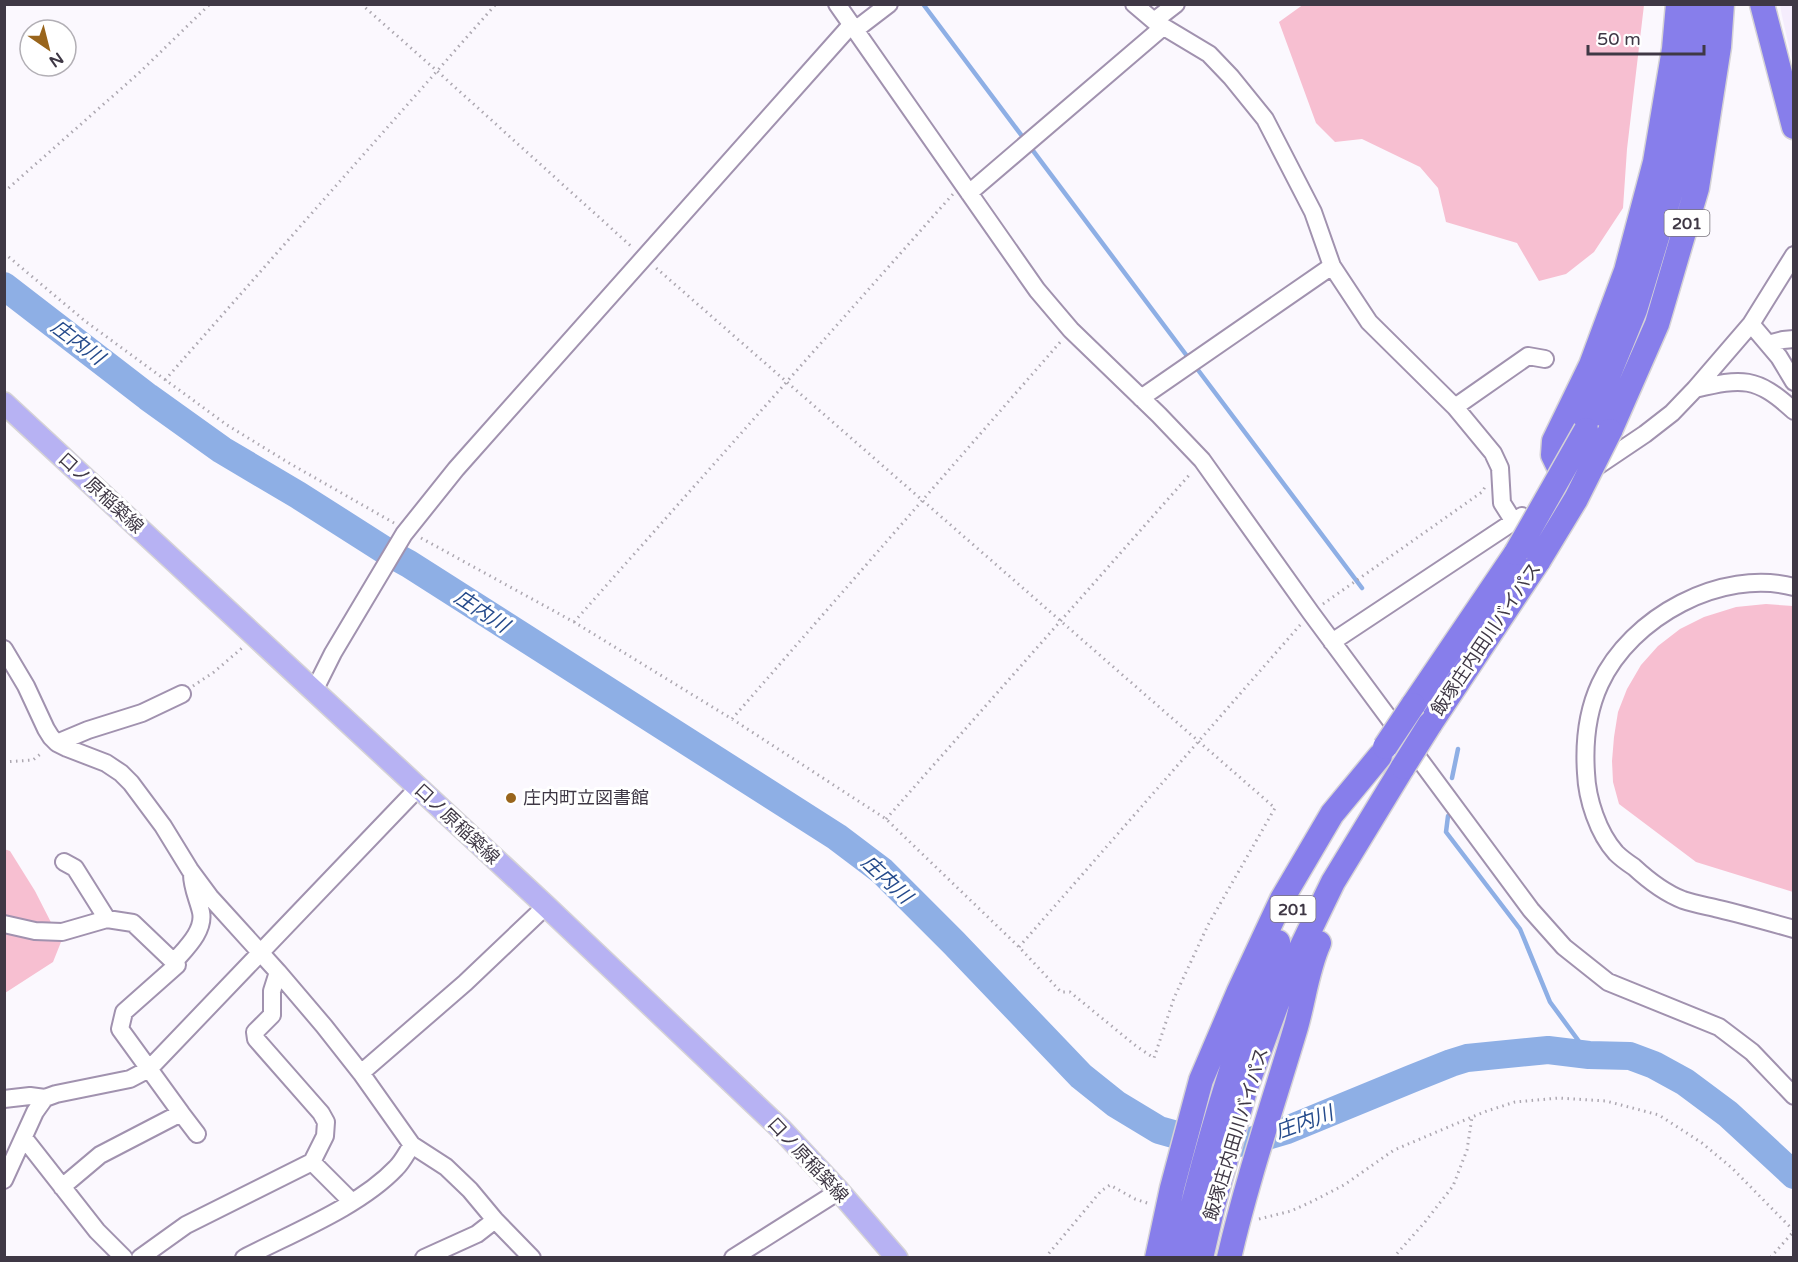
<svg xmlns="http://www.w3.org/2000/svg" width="1798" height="1262" font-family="'Varela Round','Noto Sans JP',sans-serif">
<rect width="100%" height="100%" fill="#fbf8fe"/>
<path fill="#f5edfd" d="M1780 5H1793V64L1782 16Z"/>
<path fill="#f7bfd1" d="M1304 4 1644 5 1627 149 1623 208 1594 252 1566 274 1539 281 1517 243 1446 222 1438 188 1420 167 1362 139 1335 142 1316 123 1279 22Z
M1766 604 1793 606V892L1696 862 1619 804 1613 782 1612 761 1614 737 1618 712 1627 689 1641 665 1658 646 1680 629 1704 617 1736 607Z
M4 849 10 851 35 891 61 942 53 962 5 993Z"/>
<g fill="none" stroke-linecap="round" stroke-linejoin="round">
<path stroke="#8eafe5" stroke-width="4.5" d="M923 4 1190 360
M1195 366 1362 588
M1452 778 1458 749
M1448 816 1446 832 1520 929 1550 1002 1589 1055"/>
<path stroke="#8eafe5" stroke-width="28" d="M4 286 148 397 222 450 298 495 389 553 409 564 837 837 882 871 954 943 1081 1076 1116 1104 1159 1130 1209 1144 1227 1145 1251 1141 1287 1130 1411 1079 1451 1063 1467 1058 1548 1050 1589 1055 1630 1056 1654 1065 1685 1082 1728 1114 1794 1175"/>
<g stroke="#a192af" stroke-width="20">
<path id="minor" d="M837 4 1037 290 1071 330 1159 415 1202 460 1311 613 1531 910 1564 947 1608 982 1719 1027 1752 1052 1794 1096
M1134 4 1154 21 1209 54 1231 77 1265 119 1313 212 1332 266 1369 322 1455 407 1493 453 1500 468 1502 503 1514 522
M1154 21 1176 4
M855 30 889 4
M969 193 1163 27
M1751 324 1779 357 1794 382
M1768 344 1783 340 1794 339
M1695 389C1742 378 1756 376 1794 411
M1141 398 1332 266
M1455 407 1528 356 1545 359
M1593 469 1645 434 1672 413 1695 389 1751 324 1794 255
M1794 587C1721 568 1631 617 1600 684 1587 712 1584 743 1586 773 1587 799 1598 833 1616 853 1621 858 1628 863 1634 867 1648 880 1665 893 1683 900 1695 904 1707 906 1719 909 1744 915 1769 922 1794 929
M1332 642 1522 516
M4 649 26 686 46 729 51 737 57 743 67 748 106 763 121 773 131 783 163 826 190 870 210 897 278 972 324 1026 361 1073 412 1145 446 1167 470 1190 495 1220 532 1258
M314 691 333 653 404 534 456 469 851 25
M57 743 88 730 142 713 182 694
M64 862 75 868 107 919
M4 924 35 931 62 932 107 919 133 923 177 965 124 1012 120 1029 181 1113 100 1155 62 1187
M174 962C185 949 205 931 201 912 198 899 192 888 192 874
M361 1073 465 983 546 906
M4 1099 30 1096 45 1098
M181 1113 197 1134
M24 1138 97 1231 124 1258
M312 1162 352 1202
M4 1180 35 1112 45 1098 56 1094 130 1079 149 1069 418 788
M140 1258 186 1225 312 1162 325 1136 326 1122 321 1113 256 1039 255 1032 272 1015V991L278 972
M244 1258C292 1233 359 1207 396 1168 403 1161 407 1152 412 1145
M424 1258 477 1234 495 1220
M733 1258 839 1191"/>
</g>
<g stroke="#d5d3d6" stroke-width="24">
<path id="major" d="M4 403 546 906 782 1130 839 1191 897 1258"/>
</g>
<g stroke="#d5d3d6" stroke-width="27">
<path id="highway" d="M1762 4 1794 127
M1586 430 1635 310 1675 178 1695 52 1698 4
M1610 431 1657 324 1697 188 1719 47 1722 4
M1568 486 1553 455 1554 441 1591 365 1626 271 1655 162 1674 49 1678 4
M1413 705 1516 553
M1430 724 1539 560
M1157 1258 1172 1188 1201 1080 1239 991 1282 899 1332 814 1380 756
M1180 1258C1205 1150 1236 1044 1278 942
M1201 1258 1214 1202 1245 1090 1286 979 1333 882 1403 767
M1229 1258C1247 1180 1273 1104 1296 1027 1304 999 1307 970 1319 943"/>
</g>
<path stroke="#ada8b1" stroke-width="3" stroke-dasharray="1.5 4.5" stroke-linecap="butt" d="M361 4 437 71 632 247
M4 192 139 73 210 4
M4 253 85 321 227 425 289 463 394 523
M165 380 496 4
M421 538 574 622 732 719 886 819 1019 947 1061 992H1070L1136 1046 1154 1058 1174 998 1208 925 1275 808 655 267
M1323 604 1482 492 1485 487
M574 622 953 194
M193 686 214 672 242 648
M732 719 1062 340
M4 762 33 760 43 752
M886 819 1191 473
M1019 947 1301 624
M1259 1219 1291 1211 1313 1201 1344 1185 1394 1150 1472 1117
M1045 1258 1101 1191 1110 1185 1135 1199 1150 1204
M1393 1258 1425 1222 1453 1186 1467 1150 1472 1117 1487 1111 1515 1102 1559 1098 1606 1101 1659 1115 1702 1143 1732 1168 1794 1231 1770 1258"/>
<use href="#minor" stroke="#fff" stroke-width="16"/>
<use href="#major" stroke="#b7b2f3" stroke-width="21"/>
<use href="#highway" stroke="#877eeb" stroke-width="24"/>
<g stroke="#d5d3d6" stroke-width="27" stroke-linecap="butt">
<path id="highway-bridge" d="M1516 553 1586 430
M1539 560 1576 499 1610 431
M1385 747 1413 705
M1403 767 1430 724"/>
</g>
<use href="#highway-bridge" stroke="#877eeb" stroke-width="24"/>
</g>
<circle fill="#99651c" stroke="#fff" stroke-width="2" cx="511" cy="798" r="6"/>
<g text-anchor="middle" stroke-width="6" stroke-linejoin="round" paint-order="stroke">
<g fill="#fff" stroke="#79747d" stroke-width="1.5">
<rect x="1664.5" y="210" width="45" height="26" rx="4.5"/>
<rect x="1270.5" y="896" width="45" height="26" rx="4.5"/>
</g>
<g font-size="16" font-weight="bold" fill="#3f3845">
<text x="1687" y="229">201</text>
<text x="1293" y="915">201</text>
</g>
<g font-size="18" fill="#3f3845" stroke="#fff">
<text transform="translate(101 493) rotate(43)" y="6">口ノ原稲築線</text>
<text transform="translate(1486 639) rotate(-56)" y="6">飯塚庄内田川バイパス</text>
<text transform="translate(457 824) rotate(43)" y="6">口ノ原稲築線</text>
<text transform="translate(1236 1134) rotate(-73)" y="6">飯塚庄内田川バイパス</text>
<text transform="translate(808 1160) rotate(47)" y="6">口ノ原稲築線</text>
</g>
<g font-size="18" fill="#3f3845" stroke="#fff" text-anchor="start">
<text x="523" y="804">庄内町立図書館</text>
</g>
<g font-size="20" font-style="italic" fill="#254b8c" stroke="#fff">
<text transform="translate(78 342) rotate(37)" y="7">庄内川</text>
<text transform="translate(482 611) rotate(33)" y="7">庄内川</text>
<text transform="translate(887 879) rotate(43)" y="7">庄内川</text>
<text transform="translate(1304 1122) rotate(-20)" y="7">庄内川</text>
</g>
</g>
<rect width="1798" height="1262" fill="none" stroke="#3f3845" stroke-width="12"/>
<g transform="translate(48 48) rotate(145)"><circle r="28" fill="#ffffff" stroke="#b2afb5" stroke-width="1.5"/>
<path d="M0-4.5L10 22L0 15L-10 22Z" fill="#99651c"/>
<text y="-9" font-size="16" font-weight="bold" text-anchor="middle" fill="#3f3845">N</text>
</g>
<path d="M1588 45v9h116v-9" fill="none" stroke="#3f3845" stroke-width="3"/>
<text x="1597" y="45" font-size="18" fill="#3f3845" stroke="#ffffff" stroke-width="4.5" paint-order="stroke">50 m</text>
</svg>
